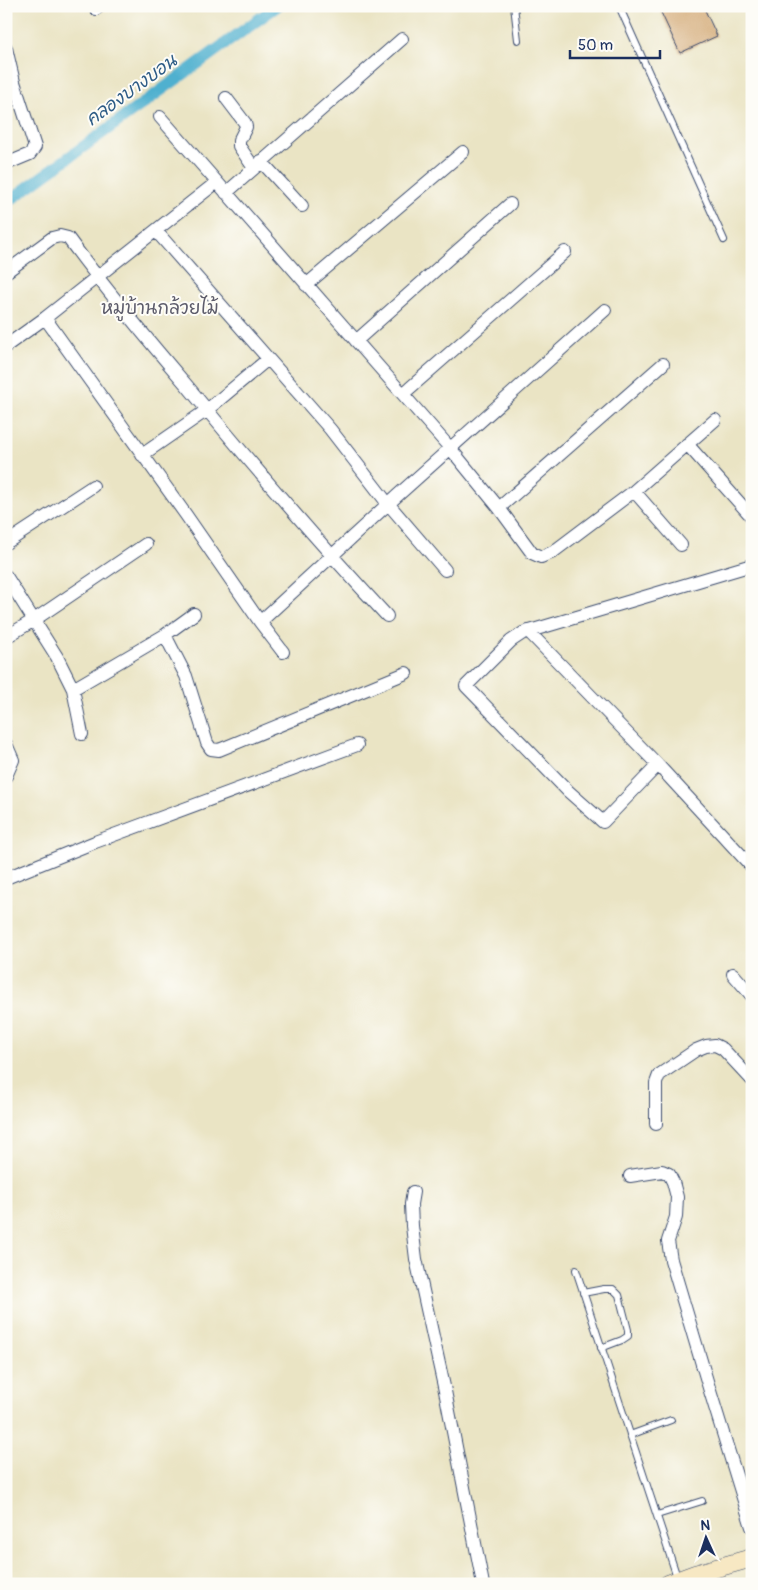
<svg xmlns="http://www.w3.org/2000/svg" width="758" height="1590" font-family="Pangolin,'Playpen Sans Thai',sans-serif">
<rect width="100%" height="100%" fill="#fdfcf7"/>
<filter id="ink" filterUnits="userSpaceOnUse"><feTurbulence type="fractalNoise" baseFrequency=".02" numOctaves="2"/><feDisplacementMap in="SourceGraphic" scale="10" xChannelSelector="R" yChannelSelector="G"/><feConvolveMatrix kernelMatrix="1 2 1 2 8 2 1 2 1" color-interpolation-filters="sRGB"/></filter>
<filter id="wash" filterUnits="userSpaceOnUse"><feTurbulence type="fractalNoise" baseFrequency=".0096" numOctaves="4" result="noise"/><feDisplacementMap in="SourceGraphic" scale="20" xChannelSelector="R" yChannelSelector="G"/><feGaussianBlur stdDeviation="1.12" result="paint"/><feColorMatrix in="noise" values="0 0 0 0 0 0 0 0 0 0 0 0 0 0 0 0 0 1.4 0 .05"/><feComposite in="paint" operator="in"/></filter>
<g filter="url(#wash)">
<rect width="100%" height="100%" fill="#eae4c4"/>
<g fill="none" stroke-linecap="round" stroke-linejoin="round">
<path stroke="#50b0cf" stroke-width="12" d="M6 203 277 6"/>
</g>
<g id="blocks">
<path fill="#d7b182" d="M658 6H703L717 36 680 53Z"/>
</g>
</g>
<g filter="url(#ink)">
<use href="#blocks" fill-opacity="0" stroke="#3a4a6d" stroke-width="1"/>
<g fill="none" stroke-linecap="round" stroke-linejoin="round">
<g stroke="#3a4a6d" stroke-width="8">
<path id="lane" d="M514 6 518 40
M619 6 724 240
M576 1270 678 1580
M583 1293 604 1289H613L619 1295 628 1330V1336L622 1340 601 1348
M630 1435 671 1420
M657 1515 702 1501"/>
</g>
<g stroke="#3a4a6d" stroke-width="14">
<path id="street" d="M95 6 96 9
M6 48 14 82 35 147 30 154 6 164
M226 98 245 123 246 127 239 141V146L254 168
M160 117 450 448 499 508 532 553 541 557 553 552 634 491 715 420
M261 161 302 206
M226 193 402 39
M156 231 330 429 385 500 445 570
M6 272 52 238 60 236 68 238C106 290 147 339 189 388 253 466 318 542 387 616
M306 285 463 152
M45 318 186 515 260 622 283 652
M356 341 510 204
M6 346 45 318 217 182
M403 394 565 252
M687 444 752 517
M142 455 207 410 268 359
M634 491 681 545
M499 508 663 364
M6 543 93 486
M752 565 523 633 511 641 466 686 568 791 603 822 658 765 752 867
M6 576 57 657 73 689 82 734
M260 622 388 504 605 310
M528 631 658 765
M165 635 186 676 207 743 211 749 219 750 406 673
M6 637 34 620 146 544
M73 689 165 635 194 614
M6 744 13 760 6 776
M6 878 95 842 357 745
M733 974 752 996
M656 1124V1083L659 1075 696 1050 706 1046 715 1045 723 1049 752 1080
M630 1176 662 1171 669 1174 673 1182 677 1197 676 1217 668 1241 671 1260 710 1391 752 1527
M413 1192 411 1204 412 1226 416 1259 445 1391 483 1584"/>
</g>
<g stroke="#3a4a6d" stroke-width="19">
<path id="secondary" d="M668 1584 695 1574 752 1558"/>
</g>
<use href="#lane" stroke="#fff" stroke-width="6"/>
<use href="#street" stroke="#fff" stroke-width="12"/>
<use href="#secondary" stroke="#f7e8c3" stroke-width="18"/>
</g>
</g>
<g text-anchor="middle" stroke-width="4" stroke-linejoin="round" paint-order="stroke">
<g font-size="18" font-style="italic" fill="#2e5c86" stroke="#fdfcf7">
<text transform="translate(131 90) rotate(-36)" y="6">คลองบางบอน</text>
</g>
<g font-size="18" fill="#5d5c6b" stroke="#fdfcf7">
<text x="160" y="314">หมู่บ้านกล้วยไม้</text>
</g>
</g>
<rect width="758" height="1590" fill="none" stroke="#fdfcf7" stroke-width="25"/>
<g transform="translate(706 1538) rotate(357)" stroke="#fdfcf7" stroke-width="4" paint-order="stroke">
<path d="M0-4L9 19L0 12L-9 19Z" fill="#1b2f5e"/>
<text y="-8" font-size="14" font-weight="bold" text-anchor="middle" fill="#1b2f5e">N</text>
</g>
<path d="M570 50v8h90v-8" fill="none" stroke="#1b2f5e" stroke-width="2.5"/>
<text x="578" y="50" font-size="15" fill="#1b2f5e" stroke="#fdfcf7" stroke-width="4" paint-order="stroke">50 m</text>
</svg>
